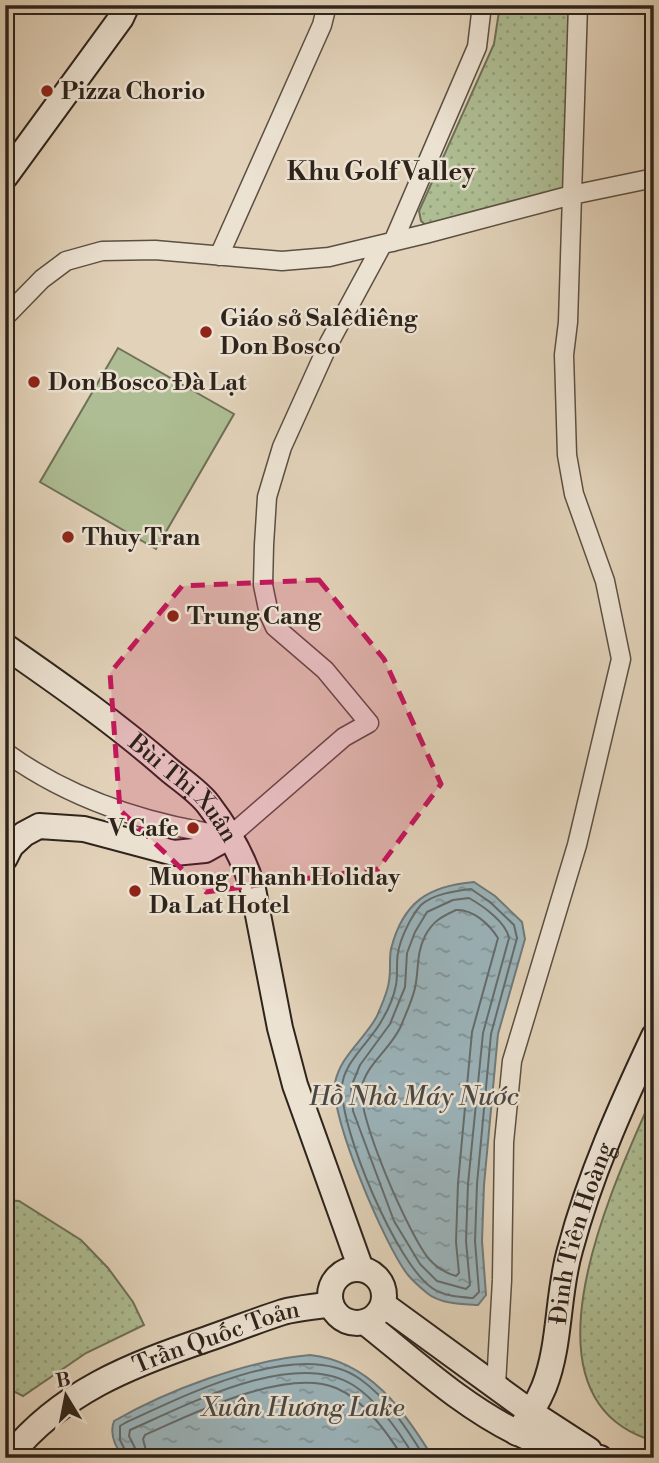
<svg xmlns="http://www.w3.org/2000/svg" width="659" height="1463" font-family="'Libre Bodoni',serif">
<defs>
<pattern id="grass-dots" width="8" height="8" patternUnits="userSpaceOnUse" patternTransform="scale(1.75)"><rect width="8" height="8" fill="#aebd93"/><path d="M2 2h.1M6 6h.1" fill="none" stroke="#96a27e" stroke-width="1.8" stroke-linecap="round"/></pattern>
<pattern id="water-ripples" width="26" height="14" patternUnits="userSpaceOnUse" patternTransform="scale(1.75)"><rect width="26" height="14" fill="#9bb4bb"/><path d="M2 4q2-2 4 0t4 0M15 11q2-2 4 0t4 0" fill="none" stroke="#7f9297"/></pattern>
</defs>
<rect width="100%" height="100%" fill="#e2d2b9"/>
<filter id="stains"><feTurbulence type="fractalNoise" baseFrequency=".00286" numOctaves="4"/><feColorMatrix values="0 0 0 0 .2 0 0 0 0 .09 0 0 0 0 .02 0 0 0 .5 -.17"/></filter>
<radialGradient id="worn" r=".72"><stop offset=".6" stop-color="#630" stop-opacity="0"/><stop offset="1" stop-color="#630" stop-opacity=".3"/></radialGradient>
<path fill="url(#grass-dots)" stroke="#6e7058" stroke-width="2" d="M500 5H577L568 179 562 193 429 228 421 221 419 211 494 44Z
M654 1093V1441C509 1399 616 1179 654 1093Z
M5 1200 19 1201 81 1240 108 1268 133 1302 144 1325 86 1353 23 1396 5 1387Z"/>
<path fill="#aebd93" stroke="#6e7058" stroke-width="2" d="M118 348 234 414 156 549 40 482Z"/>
<path fill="url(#water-ripples)" stroke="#6f7a7b" stroke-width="2" d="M474 882 495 896 522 922 525 939 498 1034 484 1185 482 1241 486 1295 478 1305C462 1304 440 1304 427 1293 421 1288 413 1281 408 1275 386 1248 329 1115 335 1083 340 1056 365 1039 377 1016 381 1006 388 992 389 981 391 971 389 959 391 949 403 902 428 886 474 882Z
M310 1355C369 1361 404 1410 433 1458H124C115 1447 109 1435 114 1421 168 1390 248 1360 310 1355Z"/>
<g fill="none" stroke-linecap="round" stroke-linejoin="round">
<path stroke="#646c6c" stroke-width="2" d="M471 889 490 902 514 925 517 938 491 1034 477 1184 475 1241 479 1292 473 1298C460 1297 443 1296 432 1288 396 1263 341 1131 342 1088 342 1063 372 1040 382 1020 388 1010 394 996 396 985 398 975 396 963 398 953 400 939 411 916 421 905 433 894 455 891 471 889Z
M469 898C483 906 506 922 509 938L483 1033 468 1184 466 1241 470 1285 466 1289 437 1281 420 1264 394 1221 353 1111 351 1087 360 1065 390 1024 405 987 407 953 415 932 427 912 453 900Z
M456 910C473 909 489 924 498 938L472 1032 458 1183 456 1242 459 1273 456 1276C445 1273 437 1268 429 1259 410 1237 355 1113 362 1086 367 1064 390 1049 400 1028 405 1016 412 1001 415 988 419 970 416 954 425 936 433 921 441 917 456 910Z
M129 1458 120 1440V1426L125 1423C184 1396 300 1336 360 1379 387 1398 408 1430 425 1458
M138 1458 136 1450 129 1436 130 1430C187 1405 294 1348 353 1385 378 1401 400 1433 415 1458
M148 1458 143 1439 145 1435C192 1414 286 1367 336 1388 363 1399 388 1433 403 1458"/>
<g stroke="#5b5043" stroke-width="21">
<path id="street" d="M393 242 477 47 482 5
M219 256 322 25 327 5
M5 317 42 279 66 261 102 251 155 250 282 261 329 257 425 234 572 195 654 178
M5 752C71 800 150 825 230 836L344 737 369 723 325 670 275 627 269 614 263 585 264 545 267 497 282 447 329 343 382 245
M496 1385 502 1280 504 1142 512 1061 577 845 621 659 605 581 574 494 567 455 564 355 568 322 578 5"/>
</g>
<g stroke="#2e241c" stroke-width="28">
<g id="secondary">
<path d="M5 177 121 18 127 5"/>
<path id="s1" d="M5 646C61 685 117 724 168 769 181 780 198 791 208 804 228 830 244 858 253 889L280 1028 295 1085 361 1269"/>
<path d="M5 858 11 846 24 834 39 826 84 829 174 853 205 850 230 836"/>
<circle cx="357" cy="1296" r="27"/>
<path d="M384 1305 532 1413 589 1450"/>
<path d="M366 1323C414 1361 462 1406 518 1433 544 1446 571 1452 600 1458"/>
<path id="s2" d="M517 1433C528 1418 537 1404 544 1387 561 1344 557 1294 570 1250 590 1175 621 1106 654 1036"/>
<path id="s3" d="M8 1458C60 1392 131 1365 207 1339 233 1330 258 1320 283 1312 298 1308 315 1307 331 1304"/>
</g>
</g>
<use href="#street" stroke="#ece2d2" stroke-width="18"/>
<use href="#secondary" stroke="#ece2d2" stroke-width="24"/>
</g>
<path fill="#c2185b" fill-opacity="0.2" stroke="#c2185b" stroke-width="5" stroke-dasharray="14 9" stroke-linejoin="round" d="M319 580 384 659 441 784 378 869 206 892 120 810 110 673 182 586Z"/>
<g fill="#8f2418" stroke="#ece2d2" stroke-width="2.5">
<circle cx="47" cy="91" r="7"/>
<circle cx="206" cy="332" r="7"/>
<circle cx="34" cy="382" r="7"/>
<circle cx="68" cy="537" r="7"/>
<circle cx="173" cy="616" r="7"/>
<circle cx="193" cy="828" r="7"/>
<circle cx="135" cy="891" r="7"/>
</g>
<g text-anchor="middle" stroke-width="5" stroke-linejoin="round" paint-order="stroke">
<g font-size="24" font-weight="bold" fill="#2e241c" stroke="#ece2d2" text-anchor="start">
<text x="61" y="99">Pizza Chorio</text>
<text x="220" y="326">Giáo sở Salêdiêng<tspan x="220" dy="28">Don Bosco</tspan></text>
<text x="48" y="390">Don Bosco Đà Lạt</text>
<text x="82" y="545">Thuy Tran</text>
<text x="187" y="624">Trung Cang</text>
<text x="179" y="836" text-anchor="end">V Cafe</text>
<text x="149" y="885">Muong Thanh Holiday<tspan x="149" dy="28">Da Lat Hotel</tspan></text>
</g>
<g font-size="24" fill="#2e241c" stroke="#ece2d2">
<text dy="8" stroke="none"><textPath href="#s1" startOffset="229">Bùi Thị Xuân</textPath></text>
<text dy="8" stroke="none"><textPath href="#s2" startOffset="212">Đinh Tiên Hoàng</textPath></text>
<text dy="8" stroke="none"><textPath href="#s3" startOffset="245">Trần Quốc Toản</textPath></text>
</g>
<g font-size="26" font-weight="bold" fill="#2e241c" stroke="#ece2d2">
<text x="381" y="180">Khu Golf Valley</text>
</g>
<g font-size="26" font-style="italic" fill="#494844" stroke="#ece2d2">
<text x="414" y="1105">Hồ Nhà Máy Nước</text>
<text x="303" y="1416">Xuân Hương Lake</text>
</g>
</g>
<rect width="659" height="1463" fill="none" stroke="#e2d2b9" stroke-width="28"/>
<rect x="7" y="7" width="645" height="1449" fill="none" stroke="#2e241c" stroke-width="3.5"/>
<rect x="14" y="14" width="631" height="1435" fill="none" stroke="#2e241c" stroke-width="2"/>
<g transform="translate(66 1396) rotate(350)" stroke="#ece2d2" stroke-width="5" paint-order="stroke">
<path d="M0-5L12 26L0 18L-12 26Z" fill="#2e241c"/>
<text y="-10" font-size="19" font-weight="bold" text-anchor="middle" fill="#2e241c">B</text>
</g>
<rect width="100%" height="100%" filter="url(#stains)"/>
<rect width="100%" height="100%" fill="url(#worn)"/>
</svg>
